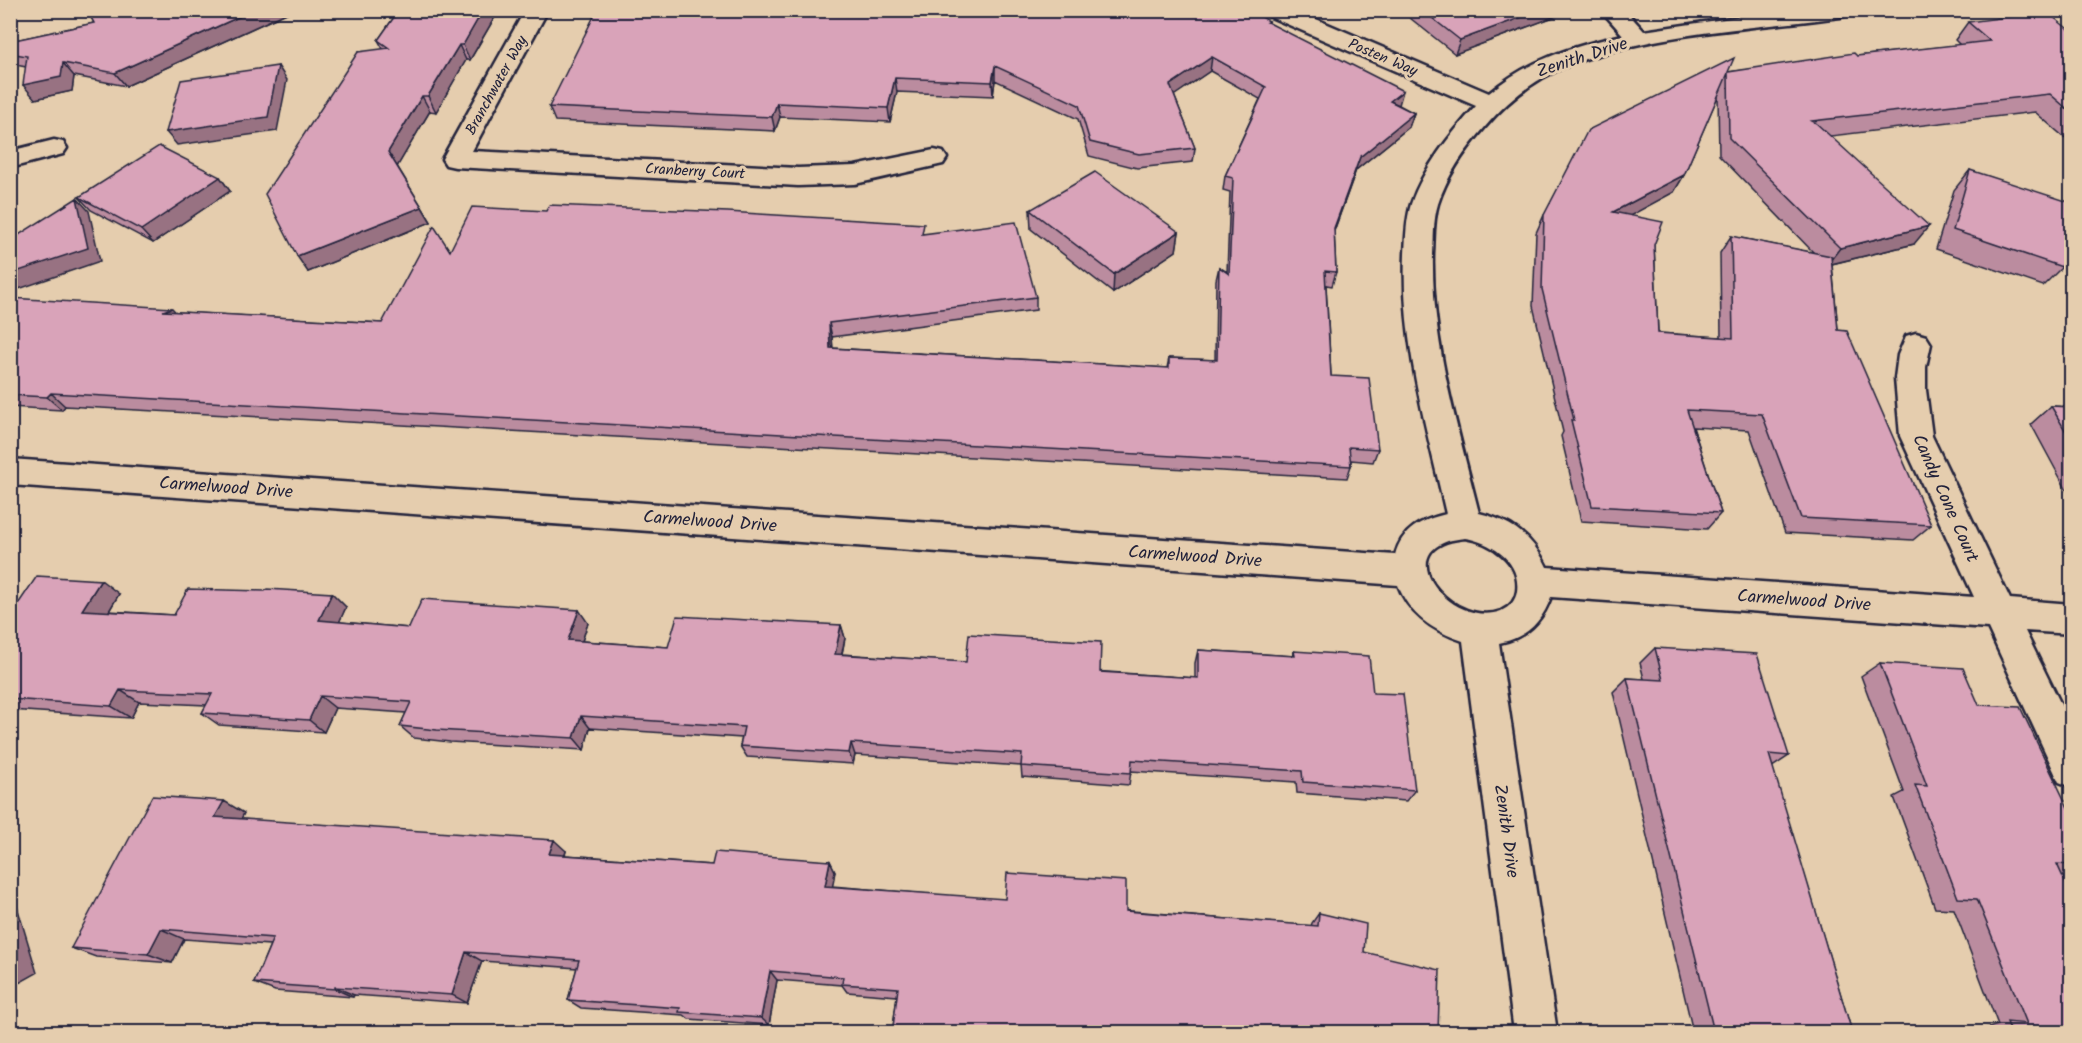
<svg xmlns="http://www.w3.org/2000/svg" width="2082" height="1043" font-family="Kalam,sans-serif">
<rect width="100%" height="100%" fill="#e5cdae"/>
<filter id="ink" filterUnits="userSpaceOnUse"><feTurbulence type="fractalNoise" baseFrequency=".0167" numOctaves="2"/><feDisplacementMap in="SourceGraphic" scale="12" xChannelSelector="R" yChannelSelector="G"/><feConvolveMatrix kernelMatrix="1 2 1 2 8 2 1 2 1" color-interpolation-filters="sRGB"/></filter>
<g filter="url(#ink)">
<g fill="none" stroke-linecap="round" stroke-linejoin="round">
<g stroke="#22223b" stroke-width="5">
<path id="minor" d="M525 10H548L472 151 798 168 855 166 934 150 943 152 947 158 943 164 855 184 798 186 455 167 446 165 442 159Z
M1263 10H1295L1489 93C1528 60 1573 46 1623 35L1601 10H1625L1644 31 1785 10H1851L1848 15 1840 17C1752 29 1656 32 1572 64 1537 77 1509 99 1485 127 1465 150 1447 175 1438 204 1433 220 1434 237 1433 254 1431 342 1458 428 1479 513 1512 521 1532 536 1547 567L1974 597 1900 436 1895 378 1898 355 1906 336 1916 333 1926 336 1931 344 1926 367V390L1932 436 2010 599 2072 604V634L2025 631 2072 727V787L2059 782 1988 628 1551 597C1542 622 1526 638 1499 643L1557 1032H1514L1463 641C1433 631 1409 615 1398 585L10 485V459L1395 555C1402 529 1421 520 1446 514 1427 429 1401 343 1405 254 1406 237 1406 220 1411 204 1424 167 1450 135 1476 106L1266 15ZM1465 538C1491 542 1521 561 1517 591 1516 600 1510 607 1501 611 1456 628 1398 562 1443 543 1449 540 1458 539 1465 538Z
M54 140 63 142 67 148 63 154 10 168V151Z"/>
</g>
<use href="#minor" fill="#e5cdae" fill-rule="evenodd"/>
</g>
<path fill="#bb8c9f" stroke="#22223b" stroke-width="1.5" fill-rule="evenodd" d="M87 10H293L126 86 74 76 72 91 35 99 26 67 10 64V41L94 23Z
M399 10H499L470 60H466L436 112 430 111 397 166 431 222 308 272 383 49 378 40Z
M1400 10H1572L1455 54Z
M1211 12 1269 21V23L1399 105 1414 113 1409 127 1356 170 1334 231 1336 272 1332 286 1326 285 1331 376 1378 449 1373 462 1351 460V466L1347 478 65 406 62 410 10 407V298L176 312 382 323 450 251 925 234 1036 297V310L832 337 833 348 1167 368 1169 358 1215 360 1216 280 1219 267 1227 272 1230 192 1223 190 1225 176 1260 99 1210 71 1174 95 1195 148 1193 162 1137 168 1089 156 1078 119 995 80 993 96 897 92 890 122 780 117 775 131 555 121 549 107Z
M1968 22 2072 32V144L2035 112 1830 136 1914 244 1832 264 1838 330 1931 525 1913 540 1785 533 1749 430 1693 427 1721 513 1707 529 1581 521 1561 436 1563 432 1533 306 1536 233 1544 215 1728 72 1857 56 1960 45 1955 40ZM1718 96 1719 155 1814 253 1731 236 1720 253 1721 337 1658 333 1654 245 1630 215 1674 192 1684 175Z
M1970 170 2062 267 2043 286 1936 249 1954 190Z
M220 177 230 191 153 243 91 210 79 197Z
M1030 210 1179 232 1176 251 1113 293 1031 229Z
M2051 406 2072 407V500L2031 424Z
M119 594 109 611 174 615 346 607 339 622 409 628 588 623 582 641 668 647 841 625 845 638 842 654 1195 678V663L1198 650 1293 656 1294 651 1373 693 1415 790 1406 801 1297 793 1296 782 1131 771 1129 785 1022 777 1021 766 855 755 853 764 747 757 740 746 742 738 590 728 584 750 450 742 414 738 400 726 406 713 335 708 324 732 219 725 202 713 206 705 139 702 131 718 10 710V616Z
M1655 648 1789 756 1772 767 1852 1032H1693L1613 692 1627 678 1644 679 1640 663Z
M1880 663 1979 705 2072 816V876L2069 877H2063L2072 1032H1983L1981 1030 1998 1025 1954 909 1935 908 1894 797 1904 792 1861 676Z
M244 813 241 819 566 851 565 855 712 865 830 861 835 871 832 886 1311 926 1312 923 1319 913 1364 952 1438 1032H896L893 1027 897 996 847 992 842 985 777 980 769 1025 689 1019 684 1015 581 1008 568 1000 577 968 482 961 467 1003 354 995 353 997 275 991 254 983 270 945 184 939 172 963 96 957 71 948Z"/>
<path fill="#987282" stroke="#22223b" stroke-width="1.5" d="M254 10H293L126 86 115 73Z
M483 10H499L470 60 463 45Z
M1541 10H1572L1455 54 1460 40Z
M459 45 466 60 436 112 428 96Z
M1212 57 1210 71 1169 99 1170 85Z
M63 63 74 76 72 91 35 99 23 85Z
M278 66 287 80 277 131 177 145 166 132Z
M995 66V80L993 96 992 82Z
M895 78 897 92 890 122 888 108Z
M1403 91 1399 105 1390 101Z
M422 96 430 111 397 167 388 152Z
M777 103 780 117 775 131 772 117Z
M1414 113 1409 127 1356 170 1330 242 1334 228 1360 157Z
M1684 175 1674 192 1604 230 1613 212Z
M220 177 230 191 153 243 141 230Z
M77 198 89 211 100 261 10 292V274Z
M422 207 431 222 308 272 297 256Z
M1929 226 1914 244 1827 265 1840 248Z
M1179 232 1176 251 1113 293 1114 274Z
M172 308 184 321 163 311Z
M829 323 832 337 833 362 830 348Z
M51 393 65 406 62 410 47 397Z
M101 580 119 594 102 623 82 610Z
M332 593 346 607 334 634 319 620Z
M579 610 588 623 578 653 568 640Z
M841 625 845 638 839 667 835 654Z
M120 690 139 702 131 718 111 706Z
M320 696 335 708 324 732 309 720Z
M581 716 590 728 584 750 574 738Z
M851 743 855 755 853 764 849 753Z
M224 801 244 813 236 829 215 817Z
M554 840 566 851 562 865 549 854Z
M830 861 835 871 831 896 825 886Z
M10 883 37 973 10 988Z
M161 929 184 939 172 963 148 954Z
M466 952 482 961 467 1003 452 995Z
M770 971 777 980 769 1025 761 1018Z
M335 987 354 995 353 997 335 989Z"/>
<path fill="#d9a3b9" stroke="#22223b" stroke-width="1.5" d="M87 10H254L115 73 63 63 61 77 23 85 27 56 10 53V41L94 23Z
M399 10H483L463 45H459L428 96H422L388 152 422 207 297 256 265 194 358 52 389 48 378 40Z
M597 10H1210L1211 12 1213 10H1249L1269 21 1267 22 1403 91 1390 101 1414 113 1360 157 1334 228 1336 272 1325 271 1331 376 1369 378 1378 449 1349 447 1351 466 51 393 47 397 10 395V298L172 308 163 311 382 323 434 226 450 251 472 207 546 211 549 205 728 212 924 224 922 234 1016 222 1036 297 829 323 830 348 1169 368V358L1217 360 1219 267 1229 274 1233 178 1225 176 1266 87 1212 57 1170 85 1195 148 1139 154 1090 142 1079 105 995 66 992 82 895 78 888 108 777 103 772 117 549 107Z
M1422 10H1541L1460 40Z
M2047 12 2072 32V113L2050 94 1812 121 1816 123 1929 226 1840 248 1729 138 1728 73 1684 175 1613 212 1663 222 1654 245 1658 333 1733 338 1731 236 1831 256 1838 330 1847 331 1931 525 1801 518 1762 414 1687 410 1721 513 1592 506 1571 420H1574L1542 289 1544 215 1588 130 1734 58 1728 72 1854 53 1857 56 1990 41 1968 22Z
M278 66 268 117 166 132 181 80Z
M159 146 220 177 141 230 79 197Z
M1970 170 2072 203V216L2062 267 1953 230Z
M1095 172 1179 232 1114 274 1030 210Z
M77 198 88 248 10 274V245L20 234Z
M2051 406 2072 407V442Z
M37 576 101 580 82 610 174 615 188 589 265 591 267 589 332 593 319 620 409 628 422 599 579 610 568 640 668 647 677 616 841 625 835 654 966 662 969 634 1101 642 1100 672 1198 678V650L1295 656 1294 651 1369 656 1373 693 1403 694 1415 790 1303 782 1302 771 1132 760 1131 773 1021 766 1022 754 851 743 849 753 740 746 744 727 581 716 574 738 437 730 400 726 411 702 320 696 309 720 202 713 212 694 120 690 111 706 10 699V616Z
M1655 648 1757 654 1789 756 1769 754 1852 1032H1714L1627 678 1663 680Z
M1880 663 1963 668 1979 705 2020 707 2072 816V865L2057 864 2072 897V1032H2011L2007 1022 2027 1024 1977 899 1958 898 1915 785 1927 786Z
M152 796 224 801 215 817 554 840 549 854 712 865 715 852 830 861 825 886 1005 899 1007 873 1126 881V911L1318 926 1319 913 1366 924 1364 952 1440 970 1438 1032H970L893 1027 898 988 842 984 843 977 770 971 761 1018 679 1012 680 1008 568 1000 579 960 466 952 452 995 335 987V989L254 983 273 938 161 929 148 954 71 948Z"/>
</g>
<g text-anchor="middle" stroke-width="6" stroke-linejoin="round" paint-order="stroke">
<g font-size="15" fill="#22223b" stroke="#e5cdae">
<text transform="translate(1383 57) rotate(23)" y="5">Posten Way</text>
<text transform="translate(496 85) rotate(-61)" y="5">Branchwater Way</text>
<text transform="translate(695 171) rotate(3)" y="5">Cranberry Court</text>
</g>
<g font-size="18" fill="#22223b" stroke="#e5cdae">
<text transform="translate(1582 57) rotate(-18)" y="6">Zenith Drive</text>
<text transform="translate(226 487) rotate(4)" y="6">Carmelwood Drive</text>
<text transform="translate(1946 498) rotate(66)" y="6">Candy Cone Court</text>
<text transform="translate(710 521) rotate(4)" y="6">Carmelwood Drive</text>
<text transform="translate(1195 556) rotate(4)" y="6">Carmelwood Drive</text>
<text transform="translate(1804 600) rotate(4)" y="6">Carmelwood Drive</text>
<text transform="translate(1507 831) rotate(82)" y="6">Zenith Drive</text>
</g>
</g>
<rect width="2082" height="1043" fill="none" stroke="#e5cdae" stroke-width="36"/>
<rect x="18" y="18" width="2046" height="1007" fill="none" stroke="#22223b" stroke-width="2" filter="url(#ink)"/>
</svg>
